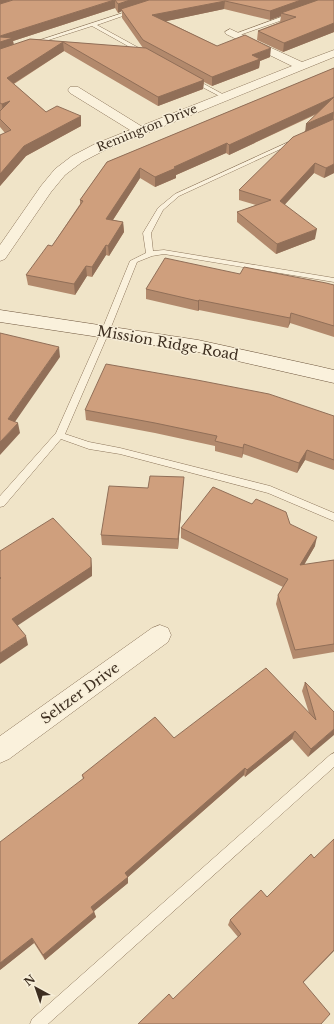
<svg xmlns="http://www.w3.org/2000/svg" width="334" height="1024" font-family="'Libre Baskerville',serif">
<rect width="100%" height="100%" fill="#f0e4c8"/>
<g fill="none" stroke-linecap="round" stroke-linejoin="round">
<g stroke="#8d765c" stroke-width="1">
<path id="lane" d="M132 10 137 11 97 25 148 53V55H144L92 26 33 45 28 44Z
M292 13 295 15 294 16 237 36 232 35Z
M189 78H193L228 97 223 98 189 80Z
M293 140 298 141 179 196 163 210 151 233 153 251 164 250 334 278V282L164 254 152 256 137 262 109 332 65 434 89 442 120 448 270 486 334 513V521L268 493 120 454 89 449 61 439 4 506 0 507V496L56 433 101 332 130 261 146 253 143 233 158 208 175 194Z
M334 753V767L48 1024H30L32 1019 330 755Z"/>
</g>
<g stroke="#8d765c" stroke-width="1">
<path id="street" d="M230 29 302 62 334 50V57L105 150 82 162 65 175 51 192 5 259 0 261V245L41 186 55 169 72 156 95 144 130 130 70 93 68 90 70 87H78L141 126 292 66 226 34 225 32Z
M160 625 168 628 171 635 168 642 9 759 0 763V736L152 628Z"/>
</g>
<g stroke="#6f573f" stroke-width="1">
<path id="secondary" d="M0 310 198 340 317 366 334 370V383L198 352 0 322Z"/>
</g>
<use href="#lane" fill="#faf1dc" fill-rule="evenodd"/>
<use href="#street" fill="#faf1dc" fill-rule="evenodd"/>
<use href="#secondary" fill="#faf1dc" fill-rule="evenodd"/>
</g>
<path fill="#b2896c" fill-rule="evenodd" d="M0 0H334V32L283 52 257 40 258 31 280 22 281 16 270 20 224 9 166 21 217 46 270 57 260 61 259 68 212 86 204 82 203 89 158 106 64 51 14 84 46 112 81 126 26 156 0 186V135L5 133 0 127ZM115 8 118 13 122 11V18L143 48 30 39 14 45 13 41Z
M334 68V173L324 178 314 173 284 204 315 239 276 254 237 222V212L256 205 239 200V190L305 131 317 114 229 155 226 153 176 175V178L155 187 140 178 113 220 123 222 124 232 109 256 106 255 92 277 87 276 75 295 28 285 26 275 52 246 80 204V200L107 162Z
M240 274 334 285V337L290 323 288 328 199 310 198 311 146 299V289Z
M85 410 334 416V470L305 460 297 473 243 454 242 458 215 451V446L155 433 86 420Z
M183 487 178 549 102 545 101 535 148 488Z
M290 524 315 546 304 565 334 560V652L293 659 276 604 278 595 283 587 181 538V528Z
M305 682 334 712 308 757 292 739 245 777 244 775 128 877V883L94 911 96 917 45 960 34 943 0 970 83 779 82 775 174 738 309 713 302 691Z
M267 897 334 951 238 937 228 925 230 920Z"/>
<path fill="#916f58" d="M0 0H12L0 4Z
M115 0V8L13 41 14 47 0 52V36Z
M130 0H156L121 9 122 11 118 13V4Z
M301 0H324L281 13V16L270 20V11Z
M225 1 224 9 153 24 152 15Z
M334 23V32L283 52 284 43Z
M63 42 64 51 8 87 7 78Z
M271 48 270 57 260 61 259 68 212 86V77L252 55Z
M204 80 203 89 158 106V97Z
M334 97 332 106 229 155V145Z
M10 101 3 114 2 104Z
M334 112 333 121 305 133 306 124Z
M81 116V126L26 156 0 186V174L24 146Z
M227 143 226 153 176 175V178L155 187V177L174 167Z
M315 163 314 173 279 211 280 201Z
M334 164V173L324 178 326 168Z
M140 168V178L107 229 106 219Z
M123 222 124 232 109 256 108 246Z
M317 229 315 239 276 254 277 244Z
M106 245V255L92 277V267Z
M86 266 87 276 75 295 74 284Z
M199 300V310L198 311V301Z
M291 313 290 323 288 328Z
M59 347 60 357 10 429 8 419Z
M18 423 20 433 0 455V442Z
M244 444 243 454 242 458 243 448Z
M307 450 305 460 297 473 299 463Z
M184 477 183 487 178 549V539Z
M317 537 315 546 298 575 300 565Z
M91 558 92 567V576L14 628 12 619Z
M26 636 28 645 0 664V653Z
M334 729V735L308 757 311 749Z
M295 731 292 739 245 777 247 770Z
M245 768 244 775 128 877V883L93 912 91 907 125 873Z
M94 912 96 917 45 960 43 955Z
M32 938 34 943 0 970V963Z
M334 950V951L300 986 303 982Z"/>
<path fill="#cf9f7d" stroke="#916f58" d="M13 0H114L0 36V4Z
M115 0H130L118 4Z
M149 0H301L270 11 225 1 152 15 217 46 245 35 271 48 252 55 260 59 212 77 143 40 121 9Z
M318 0H334V23L284 43 258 31 296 17 281 13Z
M0 37 13 38 0 42Z
M30 39 146 48 204 80 158 97 63 42 7 78 46 112 57 106 81 116 24 146 0 174V135L11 130 0 119V111L10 101 2 104 0 103V49Z
M334 68V112L306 124 334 97 229 145 227 143 174 167 176 168 155 177 140 168 106 219 123 222 108 246 106 245 92 267 86 266 74 284 26 275 48 245 52 246 83 201 80 200 107 162Z
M334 119V164L326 168 315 163 280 201 317 229 277 244 237 212 271 200 239 190 293 137Z
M165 258 240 274 244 267 326 283 334 285V326L291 313 290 318 199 300 198 301 146 289Z
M0 333 59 347 8 419 18 423 0 442Z
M106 364 197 380 269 394 334 416V460L307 450 299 463 244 444 243 448 215 441 217 436 155 423 85 410Z
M150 476 184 477 178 539 101 535 109 486 148 488Z
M213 487 252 504 256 499 286 512 290 524 317 537 300 565 334 560V644L295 650 278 595 288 579 181 528Z
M53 518 91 558V567L12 619 26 636 0 653V579L1 578 0 577V551Z
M266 668 316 720 305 682 334 712V729L311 749 295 731 247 770 245 768 125 873 128 877 91 907 94 912 43 955 32 938 0 963V842L84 778 82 775 155 717 174 738Z
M334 839V950L303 982 330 1014 321 1024H138L169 994 173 999 241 934 230 920 261 890 267 897 311 854 314 858Z"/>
<g text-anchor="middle" stroke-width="3" stroke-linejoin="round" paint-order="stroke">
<g font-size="12" fill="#3d2e20" stroke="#f7eed8">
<text transform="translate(147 128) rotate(-22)" y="4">Remington Drive</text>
</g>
<g font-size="14" fill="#3d2e20" stroke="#f7eed8">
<text transform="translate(168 343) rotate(10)" y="5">Mission Ridge Road</text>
<text transform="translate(80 693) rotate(-36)" y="5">Seltzer Drive</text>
</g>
</g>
<g transform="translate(36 988) rotate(320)" stroke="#f7eed8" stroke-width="3" paint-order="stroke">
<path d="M0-3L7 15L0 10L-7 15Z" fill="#3d2e20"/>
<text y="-6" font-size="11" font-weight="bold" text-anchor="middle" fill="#3d2e20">N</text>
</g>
</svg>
